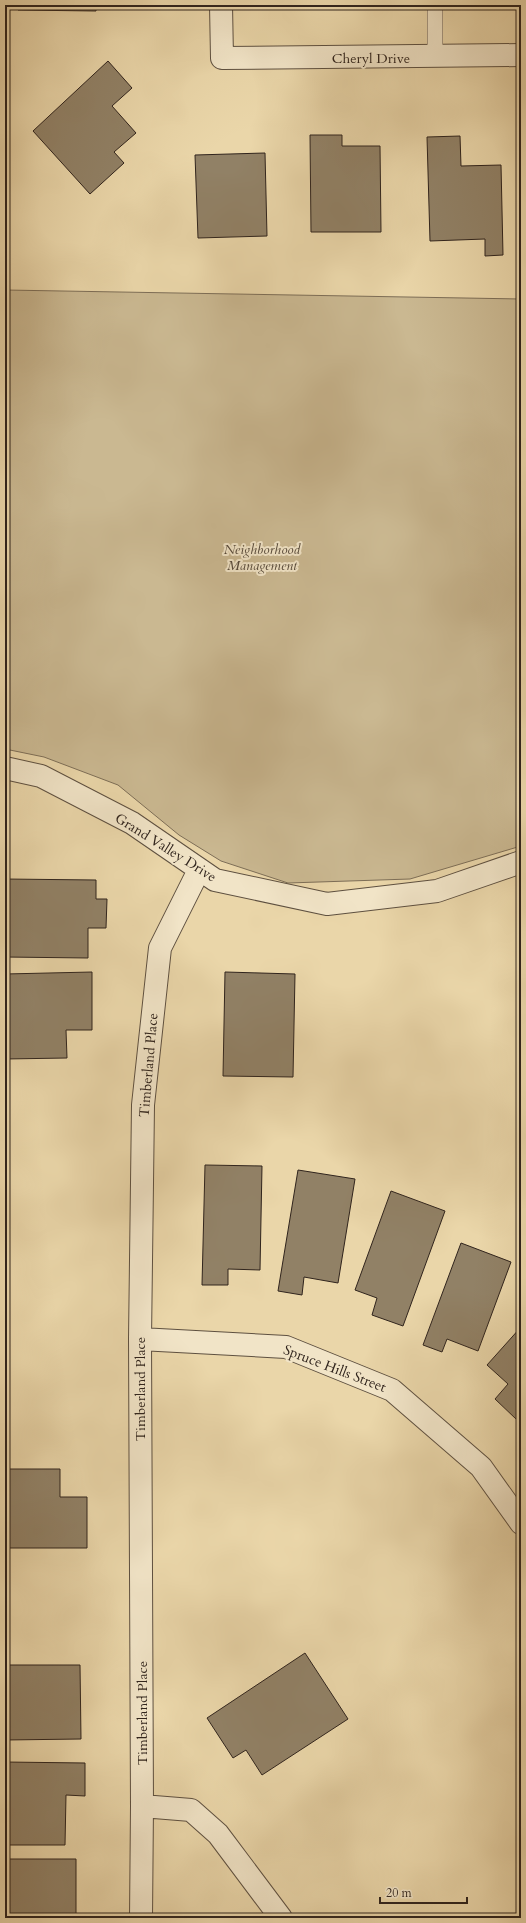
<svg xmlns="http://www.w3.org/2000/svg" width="526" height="1923" font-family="Cardo,serif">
<rect width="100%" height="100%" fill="#ead6a9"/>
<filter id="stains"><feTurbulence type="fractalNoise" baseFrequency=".005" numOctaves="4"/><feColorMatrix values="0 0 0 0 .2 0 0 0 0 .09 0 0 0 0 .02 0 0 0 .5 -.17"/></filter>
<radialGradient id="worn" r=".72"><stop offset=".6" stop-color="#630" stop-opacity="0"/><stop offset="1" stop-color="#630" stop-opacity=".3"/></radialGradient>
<path fill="#cab891" stroke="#7d6e57" d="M5 290 521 299V846L410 879 288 883 221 861 179 835 118 785 44 757 5 749Z"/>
<path fill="#918166" stroke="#30241d" d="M18 5H96V11L18 10Z
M108 61 132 88 112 106 136 133 114 152 124 163 90 194 33 131Z
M310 135H342V146H380L381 232H311Z
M460 136 461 166 501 165 503 255 485 256V239L430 241 427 137Z
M265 153 267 236 198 238 195 155Z
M5 879 96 880V899H107L106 928H88V958L5 957Z
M92 972V1030H66L67 1058 5 1059V974Z
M225 972 295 974 293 1077 223 1076Z
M205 1165 262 1166 260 1270 228 1269V1285H202Z
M298 1170 355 1179 338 1283 304 1277 302 1295 278 1291Z
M391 1191 445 1211 403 1326 372 1315 377 1298 355 1290Z
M461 1243 511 1262 478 1351 447 1339 442 1352 423 1345Z
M521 1327V1414L516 1419 495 1399 508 1384 487 1365Z
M5 1469H60V1497H87V1548H5Z
M305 1653 348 1719 262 1775 246 1750 233 1758 207 1718Z
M5 1665H80L81 1739 5 1740Z
M5 1762 85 1763V1796L66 1795 65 1845H5Z
M5 1859H76V1918H5Z"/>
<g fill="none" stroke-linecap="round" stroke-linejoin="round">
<g stroke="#5e5040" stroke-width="16">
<path id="lane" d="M435 57V5"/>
</g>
<g stroke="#5e5040" stroke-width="24">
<path id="street" d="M221 5 222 58 521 55
M5 768 41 776 132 823 215 880 327 904 437 891 521 862
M140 1339 286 1347 392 1390 481 1467 521 1523
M142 1806 191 1810 218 1834 281 1918
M141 1918 142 1806 140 1339 143 1105 160 948 199 870"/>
</g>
<use href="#lane" stroke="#f1e4c7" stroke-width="15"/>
<use href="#street" stroke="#f1e4c7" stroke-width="22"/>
</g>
<g text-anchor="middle" stroke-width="4" stroke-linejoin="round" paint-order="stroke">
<g font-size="14" fill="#30241d" stroke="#f1e4c7">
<text x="371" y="63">Cheryl Drive</text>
<text transform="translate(166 847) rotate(32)" y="5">Grand Valley Drive</text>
<text transform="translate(148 1065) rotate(-85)" y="5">Timberland Place</text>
<text transform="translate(335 1368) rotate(21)" y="5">Spruce Hills Street</text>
<text transform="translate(140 1389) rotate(-90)" y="5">Timberland Place</text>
<text transform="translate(142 1713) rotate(-90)" y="5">Timberland Place</text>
</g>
<g font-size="14" font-style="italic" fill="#56493a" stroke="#f1e4c7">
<text x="262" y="554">Neighborhood<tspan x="262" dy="16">Management</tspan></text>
</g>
</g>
<rect width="526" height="1923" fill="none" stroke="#ead6a9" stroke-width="20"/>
<rect x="6" y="6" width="514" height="1911" fill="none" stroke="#30241d" stroke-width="2"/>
<rect x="10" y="10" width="506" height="1903" fill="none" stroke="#30241d"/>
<path d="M380 1897v6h87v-6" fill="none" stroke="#30241d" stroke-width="2"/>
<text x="386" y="1897" font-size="12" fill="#30241d" stroke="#f1e4c7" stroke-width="3" paint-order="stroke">20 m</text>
<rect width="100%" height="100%" filter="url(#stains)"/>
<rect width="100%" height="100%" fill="url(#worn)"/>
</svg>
